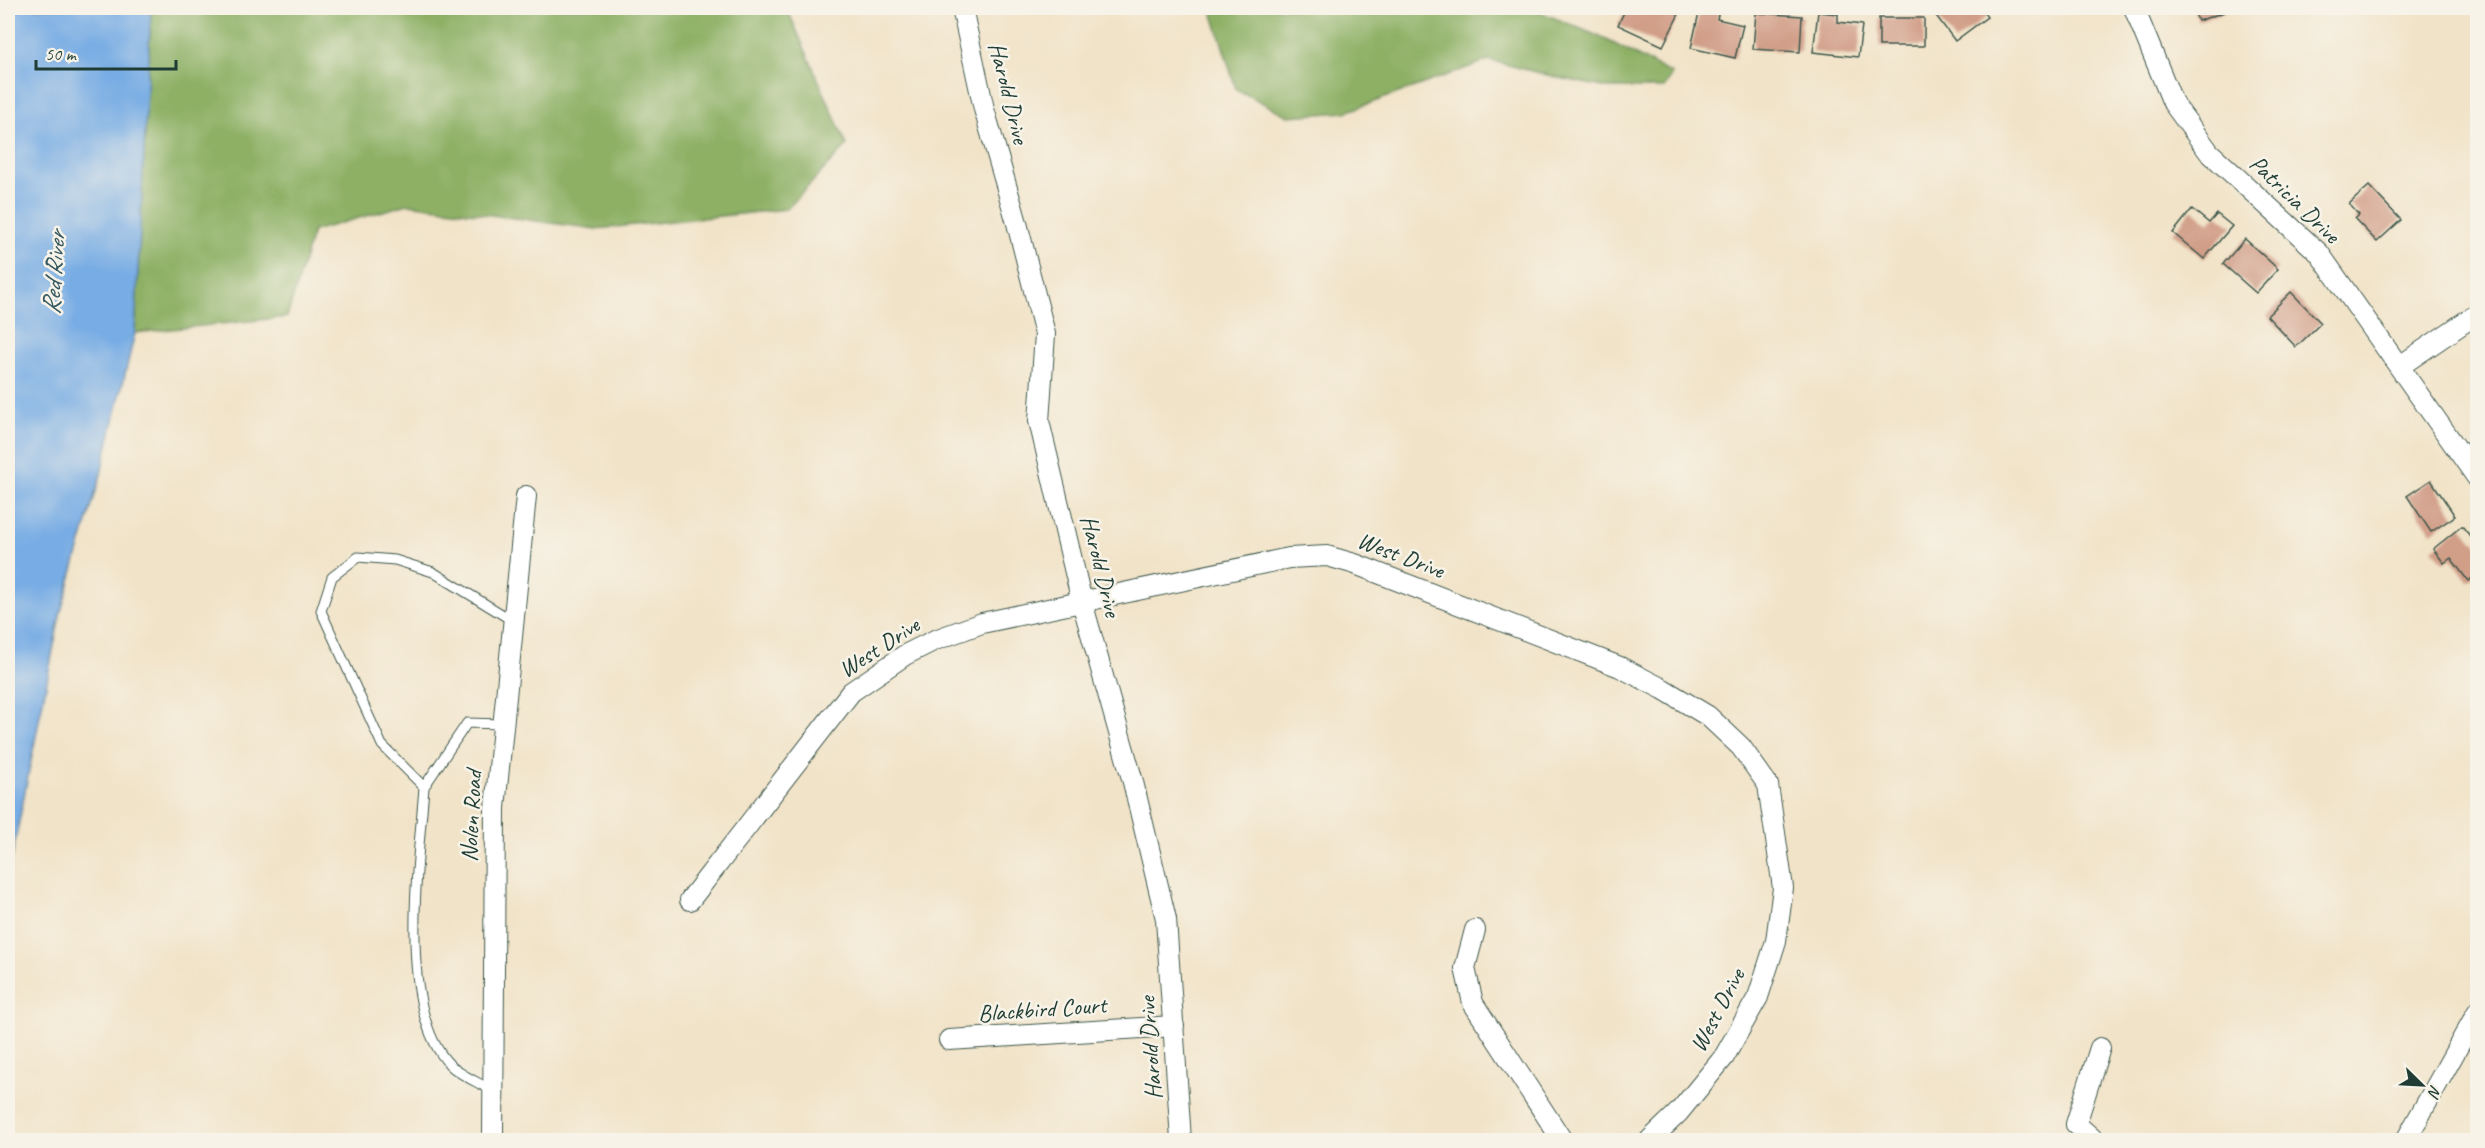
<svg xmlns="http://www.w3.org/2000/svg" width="2485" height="1148" font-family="Caveat,sans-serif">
<rect width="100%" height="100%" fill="#f7f3e8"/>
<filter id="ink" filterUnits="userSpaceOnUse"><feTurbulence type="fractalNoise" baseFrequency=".0167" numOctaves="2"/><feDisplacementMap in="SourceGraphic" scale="12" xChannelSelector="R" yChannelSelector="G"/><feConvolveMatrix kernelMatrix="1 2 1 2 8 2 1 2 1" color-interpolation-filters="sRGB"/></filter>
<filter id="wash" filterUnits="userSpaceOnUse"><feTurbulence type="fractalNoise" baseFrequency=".008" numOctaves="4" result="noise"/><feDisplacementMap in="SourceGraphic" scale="24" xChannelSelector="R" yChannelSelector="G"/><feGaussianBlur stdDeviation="1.35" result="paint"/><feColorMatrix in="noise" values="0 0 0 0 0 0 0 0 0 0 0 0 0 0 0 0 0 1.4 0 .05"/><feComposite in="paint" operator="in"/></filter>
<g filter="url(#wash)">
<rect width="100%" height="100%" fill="#f1e3c8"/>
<path fill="#8db065" stroke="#56764c" stroke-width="1.5" d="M151 8H782L789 13 847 145 787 209 596 229 408 204 313 231 287 317 135 333Z
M1211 8H1531L1605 39 1672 74 1664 88H1608L1559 78 1489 60 1346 112 1288 116 1236 89Z"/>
<path fill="#77ace4" stroke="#4b748c" stroke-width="1.5" d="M8 8H151L135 333 101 474 60 615 8 877Z"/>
<g id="blocks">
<path fill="#d19e88" d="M1626 8H1682L1663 46 1618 25Z
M1700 8 1719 10 1717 19 1743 25 1735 58 1691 48Z
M1941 8H1981L1987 17 1955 41 1934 13Z
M2193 8H2229L2230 10 2198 21Z
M1818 12 1838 14V22L1862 25 1858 57 1813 52Z
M1756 13 1802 16 1800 52 1753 49Z
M1879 18H1924V46H1879Z
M2369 186 2401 220 2377 242 2355 219 2359 215 2349 204Z
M2192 209 2209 223 2217 214 2232 226 2204 259 2173 233Z
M2245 239 2278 269 2256 293 2223 264Z
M2291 292 2321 323 2296 347 2267 316Z
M2431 480 2455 516 2431 532 2407 496Z
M2462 526 2478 546V574L2468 581 2451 558 2444 563 2433 549Z"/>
</g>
</g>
<g filter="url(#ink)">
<use href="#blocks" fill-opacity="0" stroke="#3e564a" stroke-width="1.5"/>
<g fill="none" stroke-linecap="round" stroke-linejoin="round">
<g stroke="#3e564a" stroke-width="11">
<path id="lane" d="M424 787 467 723 503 724
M493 1091C480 1083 461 1076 450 1065 396 1010 419 859 424 787L382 745 321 611 332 577 358 557 395 560 433 572 513 621"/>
</g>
<g stroke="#3e564a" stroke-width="22">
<path id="street" d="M962 8 984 109 1017 223 1045 334 1039 421 1082 602 1133 782 1166 919 1181 1140
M2134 8 2173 103 2209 152 2319 253 2478 479
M2400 366 2478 313
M690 900 851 692 905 655 935 640 982 623 1289 558 1327 556 1355 564 1620 667 1663 689 1708 716 1741 747 1768 785 1783 888 1776 941 1758 997 1724 1057 1679 1112 1650 1140
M1475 930 1465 968 1473 1003 1562 1140
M949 1040 1174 1026
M493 1140 495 808 526 496
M2094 1140 2076 1124 2100 1048
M2406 1140 2478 1011"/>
</g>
<use href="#lane" stroke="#fff" stroke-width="9"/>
<use href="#street" stroke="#fff" stroke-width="20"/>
</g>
</g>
<g text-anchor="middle" stroke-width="5" stroke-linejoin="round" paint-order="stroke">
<g font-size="24" fill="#1f3d34" stroke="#f7f3e8">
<text transform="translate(1009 93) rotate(76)" y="8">Harold Drive</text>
<text transform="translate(2295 199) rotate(44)" y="8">Patricia Drive</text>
<text transform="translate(1401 555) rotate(21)" y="8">West Drive</text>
<text transform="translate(1101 566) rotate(76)" y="8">Harold Drive</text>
<text transform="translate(879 647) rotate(-33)" y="8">West Drive</text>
<text transform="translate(471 816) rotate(-87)" y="8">Nolen Road</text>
<text transform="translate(1042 1009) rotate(-4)" y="8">Blackbird Court</text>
<text transform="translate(1717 1010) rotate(-62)" y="8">West Drive</text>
<text transform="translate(1150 1048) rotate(-94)" y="8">Harold Drive</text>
</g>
<g font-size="26" font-style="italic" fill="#355960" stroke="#f7f3e8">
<text transform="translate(53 273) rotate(-86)" y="9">Red River</text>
</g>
</g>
<rect width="2485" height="1148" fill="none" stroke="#f7f3e8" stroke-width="30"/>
<g transform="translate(2422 1085) rotate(114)" stroke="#f7f3e8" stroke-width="4.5" paint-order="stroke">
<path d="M0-4.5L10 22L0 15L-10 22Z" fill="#1f3d34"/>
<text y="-9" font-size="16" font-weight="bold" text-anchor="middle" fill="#1f3d34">N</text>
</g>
<path d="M36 60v9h140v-9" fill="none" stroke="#1f3d34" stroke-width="3"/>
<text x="45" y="60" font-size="18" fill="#1f3d34" stroke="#f7f3e8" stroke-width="4.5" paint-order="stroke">50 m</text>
</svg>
